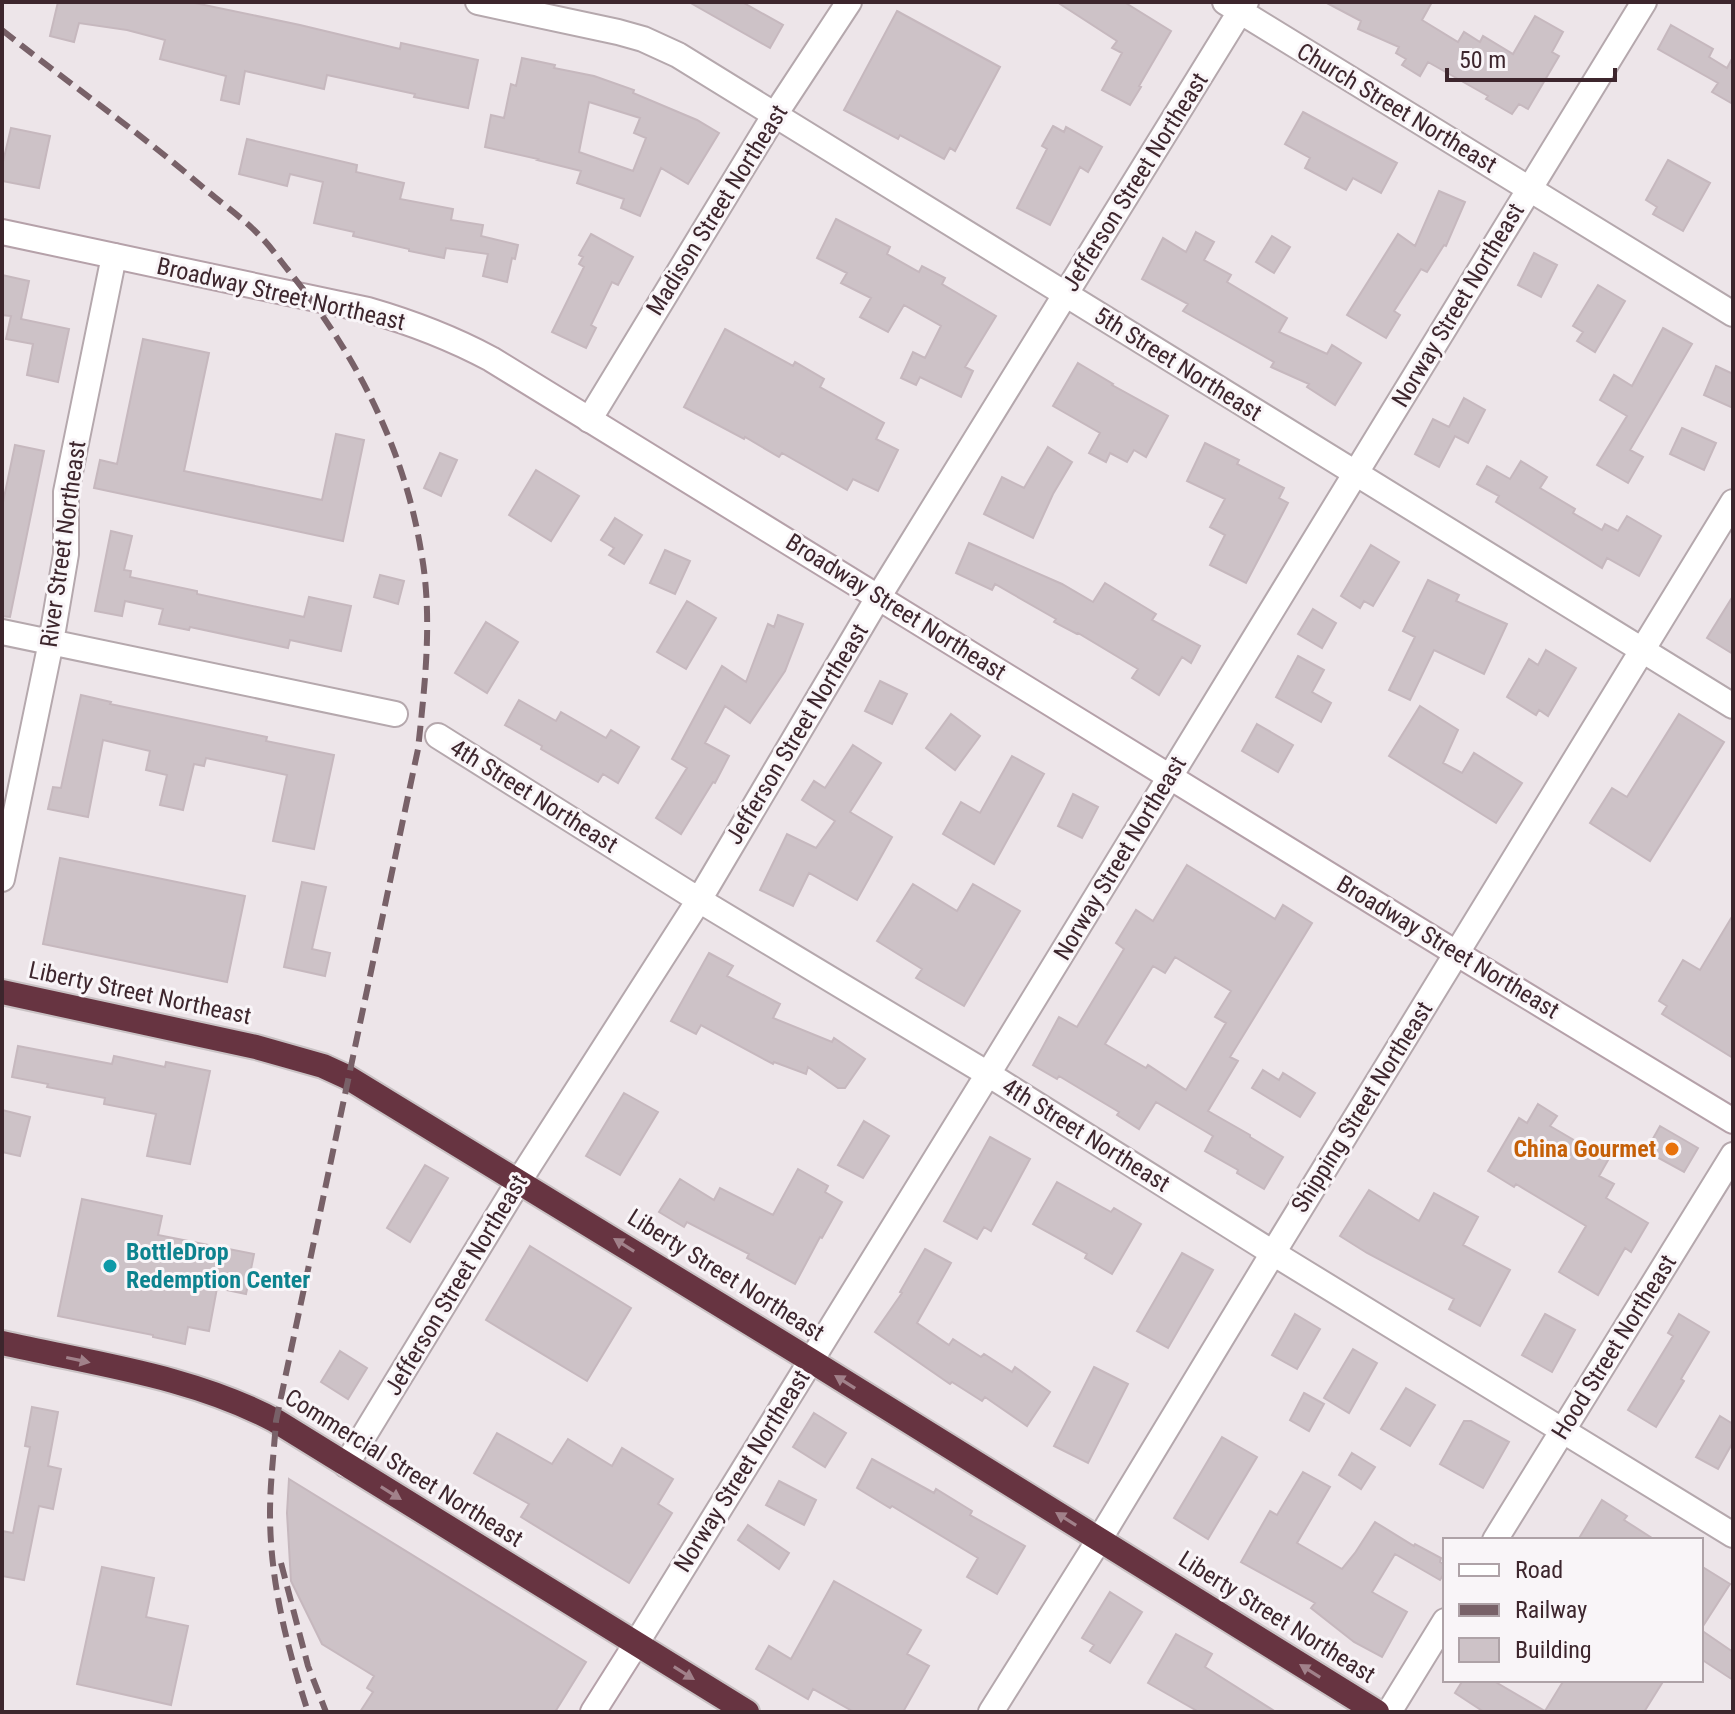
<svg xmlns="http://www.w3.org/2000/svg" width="1735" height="1714" font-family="'Roboto Condensed',sans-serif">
<rect width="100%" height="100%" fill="#ede5e9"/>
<path fill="#cdc2c7" stroke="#c6b8be" stroke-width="2" fill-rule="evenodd" d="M58 2H190L300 25 400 49 401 43 478 60 468 108 414 97 415 94 327 75 324 89 245 71 239 104 221 100 226 76 160 59 165 40 127 30 79 23 74 42 50 36Z
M689 2H742L783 25 770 48Z
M1057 2H1124L1171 31 1139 86 1141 87 1130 105 1102 90 1122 53 1112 48 1117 41Z
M1325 2H1432L1422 20 1458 42 1464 32 1480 42 1483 36 1513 54 1535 16 1563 32 1552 52 1559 56 1528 109 1519 104 1512 114 1486 99 1488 96 1428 62 1420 76 1402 65 1406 59 1396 53 1399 47 1358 29 1361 21Z
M897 11 1000 67 955 151 950 148 944 159 900 135 898 139 844 110Z
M1671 25 1713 49 1709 57 1727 68 1733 57V104L1712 92 1718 83 1658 49Z
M522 58 555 65 554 68 594 76 634 90 633 93 697 120 719 133 688 184 661 168 640 216 621 208 624 199 577 183 581 171 537 160 538 159 485 147 491 115 504 118 511 84 516 86ZM589 102 640 118 634 133 646 138 633 171 579 152Z
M1303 112 1397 163 1381 193 1353 178 1346 190 1305 168 1310 158 1285 144Z
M1053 126 1064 132 1066 127 1102 147 1088 172 1080 167 1050 225 1017 208 1047 149 1042 146Z
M11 128 50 136 39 188 2 181V166Z
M247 139 357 165 356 172 404 183 400 199 453 209 451 220 483 225 481 236 518 245 515 259 512 258 507 282 483 276 488 254 446 248 444 258 409 251V249L353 236 354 232 314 223 323 182 290 174 287 186 239 174Z
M1668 160 1710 183 1683 231 1653 214 1657 207 1646 200Z
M1439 191 1465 202 1446 246 1444 245 1427 272 1421 269 1394 311 1400 315 1386 338 1347 315 1398 234 1415 246Z
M836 219 890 247 887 254 919 272 922 266 945 278 942 284 996 316 965 367 973 371 961 397 920 377 916 385 901 378 913 352 925 358 941 326 904 305 888 332 860 317 871 298 841 283 847 273 817 258Z
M1196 232 1214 242 1204 260 1231 275 1227 282 1287 318 1279 332 1327 354 1332 345 1361 363 1335 405 1307 387 1309 384 1271 367 1274 362 1183 311 1188 304 1142 279 1163 238 1186 252Z
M591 234 633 257 618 285 612 282 591 325 596 328 586 348 552 332 584 267 579 264 583 257 579 255Z
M1272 236 1290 247 1274 273 1256 262Z
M1534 253 1557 265 1541 297 1518 285Z
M2 275 29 281 21 319 69 329 58 382 27 375 33 344 6 339 11 316 2 315Z
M1598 285 1625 301 1595 352 1577 341 1583 332 1573 326Z
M1663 328 1692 344 1630 450 1643 457 1628 483 1597 465 1627 416 1600 400 1614 375 1632 386Z
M725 329 793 366 795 362 824 379 820 387 884 423 876 439 898 450 878 491 853 479 847 490 782 453 779 457 745 437 744 439 684 407Z
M143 339 209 353 184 471 322 500 336 434 364 440 343 541 94 488 100 460 117 464Z
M1078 363 1113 384 1112 385 1168 416 1146 457 1134 450 1127 462 1110 453 1106 462 1089 453 1100 433 1053 406Z
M1716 366 1733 374V408L1704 395Z
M1464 398 1485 410 1468 443 1455 436 1439 467 1415 454 1433 419 1449 427Z
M1682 428 1716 443 1704 470 1670 454Z
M1205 443 1239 460 1237 464 1284 488 1279 498 1288 503 1246 583 1210 565 1225 535 1210 527 1225 499 1187 481Z
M15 445 44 451 10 617 2 616V507Z
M1048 447 1072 462 1053 494 1033 538 984 514 1002 477 1024 488Z
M440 453 457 460 441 496 424 488Z
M1521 461 1547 477 1540 488 1575 509 1573 513 1602 530 1605 524 1618 531 1627 516 1661 536 1639 576 1607 558 1602 568 1496 502 1499 496 1477 484 1487 466 1510 479Z
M536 470 579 496 551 541 509 515Z
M615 518 642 535 624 564 609 555 614 548 601 540Z
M111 531 132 536 124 570 131 571 130 577 197 591V594L304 617 309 597 351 606 341 651 290 640 288 648 190 627 189 630 159 624 163 609 125 601 122 616 95 611Z
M969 543 1062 584 1093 602 1105 583 1156 614 1152 620 1200 646 1191 663 1182 657 1159 695 1132 678 1138 669 1078 633 1077 634 1054 622 1056 619 995 584 992 590 956 573Z
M1371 545 1399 562 1373 606 1364 601 1360 608 1341 596Z
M665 550 690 561 675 594 650 583Z
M380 575 404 581 398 604 374 597Z
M1428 580 1459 595 1456 601 1507 624 1484 674 1434 650 1410 700 1389 690 1415 637 1403 631Z
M1733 596V654L1707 638Z
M687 601 716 618 686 669 657 652Z
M1313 609 1336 623 1322 648 1298 634Z
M778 615 803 624 785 671 750 723 725 706 705 743 729 756 715 783 713 782 681 834 656 818 687 768 672 759 722 666 746 682 768 624 774 627Z
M486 622 518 642 487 693 455 673Z
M1546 650 1576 668 1548 716 1539 710 1536 715 1507 697 1529 659 1538 665Z
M1298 656 1324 670 1312 692 1331 703 1321 722 1276 697Z
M880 681 907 694 892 724 865 711Z
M81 695 111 702 110 704 267 737 266 741 334 755 314 849 273 841 287 775 206 758 204 766 194 764 183 810 160 805 167 775 146 770 150 751 103 740 88 817 48 809 53 787 61 788Z
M519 700 556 721 561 712 606 738 611 730 639 747 618 783 603 774 598 782 541 749 542 746 505 725Z
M1420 706 1458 730 1443 763 1462 773 1474 753 1522 783 1496 823 1389 756Z
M951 714 980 736 955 770 926 748Z
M1679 714 1724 742 1650 861 1590 823 1612 788 1627 797Z
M1257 724 1293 745 1278 772 1242 751Z
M853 745 881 763 850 812 892 837 857 900 809 873 793 906 760 890 787 834 816 848 835 821 802 800 814 781 825 788Z
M1012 756 1044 774 994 864 943 834 961 802 980 813Z
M1073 794 1098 807 1082 838 1058 826Z
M60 858 245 896 227 982 43 944Z
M1187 865 1275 919 1283 905 1312 923 1230 1057 1238 1061 1208 1111 1250 1135V1137L1283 1157 1264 1189 1237 1173 1238 1170 1205 1151 1213 1136 1156 1102 1139 1129 1117 1115 1119 1112 1059 1076 1057 1079 1033 1065 1059 1017 1077 1027 1124 949 1116 943 1136 910 1153 921ZM1175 957 1231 991 1215 1017 1226 1023 1186 1090 1148 1065 1146 1068 1105 1044 1153 966 1165 973Z
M302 882 326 887 312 949 330 953 325 976 284 967Z
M913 884 957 911 973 884 1020 911 964 1006 916 978 922 969 877 941Z
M1733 915V1058L1662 1014 1667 1006 1659 1001 1683 960 1700 970Z
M709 953 733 966 727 976 780 1004 773 1018 832 1042 834 1038 865 1059 845 1088H838L808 1067 806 1074 774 1062 773 1064 701 1025 696 1034 671 1021Z
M18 1046 112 1064 114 1056 165 1067 166 1062 210 1071 190 1164 147 1156 156 1114 104 1104 105 1098 47 1087 48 1084 12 1077Z
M1263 1070 1279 1080 1283 1073 1315 1093 1300 1117 1252 1088Z
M624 1093 658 1112 620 1175 586 1156Z
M1538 1104 1557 1116 1550 1126 1608 1160 1599 1176 1614 1184 1606 1198 1648 1223 1631 1252 1625 1248 1598 1295 1559 1272 1586 1226 1516 1184 1514 1187 1488 1171 1519 1118 1527 1123Z
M2 1110 30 1117 20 1156 2 1152Z
M864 1121 889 1136 863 1178 838 1165Z
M1660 1126 1698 1148 1684 1172 1646 1151Z
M990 1137 1030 1159 991 1231 984 1227 977 1239 944 1221Z
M425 1165 448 1178 410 1242 387 1228Z
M798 1169 828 1186 825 1192 842 1202 822 1238 820 1237 795 1284 747 1258 749 1254 687 1222 684 1227 659 1212 680 1179 714 1200 720 1188 773 1215Z
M1057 1182 1111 1212 1114 1208 1141 1224 1112 1274 1085 1258 1087 1254 1033 1224Z
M1369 1190 1419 1221 1434 1193 1478 1217 1463 1245 1510 1270 1480 1326 1449 1309 1454 1299 1367 1253 1340 1236Z
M82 1199 162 1216 158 1235 254 1254 246 1294 217 1288 209 1331 188 1327 185 1344 153 1337V1335L58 1316Z
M530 1246 631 1308 587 1381 486 1320Z
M925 1249 951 1263 917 1323 949 1345 953 1339 981 1357 984 1354 1012 1372 1015 1367 1050 1392 1027 1426 985 1397 982 1401 952 1382 950 1384 875 1332 902 1293 900 1292Z
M1182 1253 1213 1270 1168 1348 1137 1331Z
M1295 1314 1320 1329 1297 1369 1272 1355Z
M1545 1314 1575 1330 1552 1372 1522 1355Z
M1679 1314 1709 1332 1681 1379 1684 1381 1656 1427 1628 1410 1673 1336 1668 1333Z
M1353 1349 1377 1363 1349 1413 1324 1398Z
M340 1351 367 1368 348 1399 321 1382Z
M1094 1367 1128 1384 1088 1463 1054 1446Z
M1406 1388 1435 1405 1410 1446 1381 1429Z
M1304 1393 1324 1404 1309 1431 1290 1420Z
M32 1407 58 1412 48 1466 61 1469 53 1509 39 1506 24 1580 2 1576V1531L13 1533 30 1447 25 1446Z
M814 1413 846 1433 825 1467 793 1447Z
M1720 1416 1733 1424V1442L1718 1469 1696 1457Z
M1464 1421H1471L1509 1442 1483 1488 1440 1464Z
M497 1433 552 1464 568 1439 612 1466 622 1448 673 1479 658 1504 672 1513 629 1583 521 1517 529 1504 474 1473Z
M1222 1437 1257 1457 1208 1539 1174 1518Z
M1352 1453 1375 1467 1361 1489 1339 1475Z
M872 1459 934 1493 936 1489 972 1511 970 1515 1025 1546 997 1594 967 1577 978 1558 892 1506 890 1508 857 1488Z
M1303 1472 1330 1487 1297 1543 1342 1569 1355 1553 1375 1522 1414 1546 1415 1544 1441 1558 1440 1562 1445 1565V1572L1440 1580 1395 1554 1372 1592 1407 1612 1382 1657 1354 1642 1311 1608 1315 1603 1241 1562 1270 1511 1277 1515Z
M289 1479 586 1662 555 1712H360L373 1692 367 1688 374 1676 322 1644 291 1581 287 1513Z
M779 1481 816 1500 804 1525 766 1505Z
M1602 1500 1627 1516 1624 1520 1655 1540H1578Z
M748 1525 789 1553 779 1569 738 1540Z
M1701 1566 1730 1584 1701 1629Z
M102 1567 154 1578 146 1617 188 1626 171 1705 77 1684Z
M834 1581 921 1630 907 1654 929 1666 903 1712H854L813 1689 808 1699 756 1669 769 1646 791 1659Z
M1110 1592 1142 1612 1110 1663 1090 1651 1094 1645 1082 1638Z
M1701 1630 1733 1652V1680L1701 1659Z
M1176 1634 1212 1654 1205 1667 1276 1712H1199L1148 1683Z
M1463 1680H1492L1545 1711 1564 1680H1664L1644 1712H1484L1455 1693Z"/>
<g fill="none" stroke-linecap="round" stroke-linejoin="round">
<g stroke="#b5a8ad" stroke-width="28">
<path id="street" d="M478 2 618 32 643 39 678 55 1733 706
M1225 2 1733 314
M589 420 774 116 849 2
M2 632 395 714
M438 736 699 900 988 1074 1273 1253 1733 1535
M2 879 51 642 66 554V492L114 256
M346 1465 519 1181 699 900 879 596 1246 2
M1495 1540 1733 1155
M636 1644 988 1074 1644 2
M991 1712 1099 1540 1273 1253 1733 502
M1389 1712 1445 1621"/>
</g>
<g stroke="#b5a1a9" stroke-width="28">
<path id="secondary" d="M2 232 368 310C413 323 450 337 491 359L1456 953 1733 1121
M593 1712 636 1644"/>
</g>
<g stroke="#c9c2c4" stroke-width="28">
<path id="highway" d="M2 992 256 1047 323 1066 347 1077 810 1360 1377 1712
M2 1343C94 1364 192 1376 276 1421L747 1712"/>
</g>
<use href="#street" stroke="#fff" stroke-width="24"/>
<use href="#secondary" stroke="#fff" stroke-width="24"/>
<use href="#highway" stroke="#673441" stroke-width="24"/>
<path stroke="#786168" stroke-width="6" stroke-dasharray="16 8" stroke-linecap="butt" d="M2 30C69 84 141 133 206 190 224 205 245 220 261 237 271 247 279 259 288 270 354 351 404 447 421 551 433 616 425 684 418 749L276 1421C274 1452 270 1483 270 1513 270 1582 287 1647 308 1712
M281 1563 308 1666 326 1712"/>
</g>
<defs><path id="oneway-solid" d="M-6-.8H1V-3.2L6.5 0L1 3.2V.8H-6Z" transform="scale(2)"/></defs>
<g fill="#a1818a">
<use href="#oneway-solid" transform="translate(624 1245) rotate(-148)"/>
<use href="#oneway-solid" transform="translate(78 1360) rotate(12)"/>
<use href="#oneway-solid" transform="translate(845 1382) rotate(-148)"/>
<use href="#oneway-solid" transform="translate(391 1493) rotate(32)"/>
<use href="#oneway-solid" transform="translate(1066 1519) rotate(-148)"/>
<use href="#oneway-solid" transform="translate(1310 1671) rotate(-148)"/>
<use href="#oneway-solid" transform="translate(684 1673) rotate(32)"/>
</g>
<circle fill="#e8710a" stroke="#f9f5f8" stroke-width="3" cx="1672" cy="1149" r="8"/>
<circle fill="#0f9aa8" stroke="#f9f5f8" stroke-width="3" cx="110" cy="1266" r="8"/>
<g text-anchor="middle" stroke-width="6" stroke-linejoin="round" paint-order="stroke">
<g font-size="24" fill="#3d262d" stroke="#f9f5f8">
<text transform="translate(1397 108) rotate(31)" y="8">Church Street Northeast</text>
<text transform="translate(1135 182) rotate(-58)" y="8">Jefferson Street Northeast</text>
<text transform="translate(717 210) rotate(-58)" y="8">Madison Street Northeast</text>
<text transform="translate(281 294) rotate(13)" y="8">Broadway Street Northeast</text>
<text transform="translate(1458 305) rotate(-59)" y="8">Norway Street Northeast</text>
<text transform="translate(1178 364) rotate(32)" y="8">5th Street Northeast</text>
<text transform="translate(63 544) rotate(-82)" y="8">River Street Northeast</text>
<text transform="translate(896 607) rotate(32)" y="8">Broadway Street Northeast</text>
<text transform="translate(797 734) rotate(-59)" y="8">Jefferson Street Northeast</text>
<text transform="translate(534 796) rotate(32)" y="8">4th Street Northeast</text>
<text transform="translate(1120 858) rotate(-59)" y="8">Norway Street Northeast</text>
<text transform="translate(1448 947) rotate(31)" y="8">Broadway Street Northeast</text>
<text transform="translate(140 993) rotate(12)" y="8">Liberty Street Northeast</text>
<text transform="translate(1362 1107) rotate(-58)" y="8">Shipping Street Northeast</text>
<text transform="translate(1086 1135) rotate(32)" y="8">4th Street Northeast</text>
<text transform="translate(726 1275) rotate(32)" y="8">Liberty Street Northeast</text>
<text transform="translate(456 1285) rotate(-59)" y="8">Jefferson Street Northeast</text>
<text transform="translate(1614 1347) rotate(-58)" y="8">Hood Street Northeast</text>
<text transform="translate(404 1468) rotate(32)" y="8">Commercial Street Northeast</text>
<text transform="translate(742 1471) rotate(-58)" y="8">Norway Street Northeast</text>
<text transform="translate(1277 1617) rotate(32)" y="8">Liberty Street Northeast</text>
</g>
<g font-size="24" font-weight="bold" fill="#c56008" stroke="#f9f5f8" text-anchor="end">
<text x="1656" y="1157">China Gourmet</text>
</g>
<g font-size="24" font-weight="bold" fill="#0d838f" stroke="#f9f5f8" text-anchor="start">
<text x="126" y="1260">BottleDrop<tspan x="126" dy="28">Redemption Center</tspan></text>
</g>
</g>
<rect width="1735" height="1714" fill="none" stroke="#3d262d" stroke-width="8"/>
<rect x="1443" y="1538" width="260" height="144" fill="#f9f5f8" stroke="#aea2a7" stroke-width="2"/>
<rect x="1459" y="1564" width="40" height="12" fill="#ffffff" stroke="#aea2a7" stroke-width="2"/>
<text x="1515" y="1578" font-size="24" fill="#3d262d">Road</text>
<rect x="1459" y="1604" width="40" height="12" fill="#786168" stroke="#aea2a7" stroke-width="2"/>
<text x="1515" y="1618" font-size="24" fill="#3d262d">Railway</text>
<rect x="1459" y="1638" width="40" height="24" fill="#cdc2c7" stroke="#aea2a7" stroke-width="2"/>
<text x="1515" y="1658" font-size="24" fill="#3d262d">Building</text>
<path d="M1447 68v12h168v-12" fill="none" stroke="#3d262d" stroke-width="4"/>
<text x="1459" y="68" font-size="24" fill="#3d262d" stroke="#f9f5f8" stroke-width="6" paint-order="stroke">50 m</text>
</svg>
